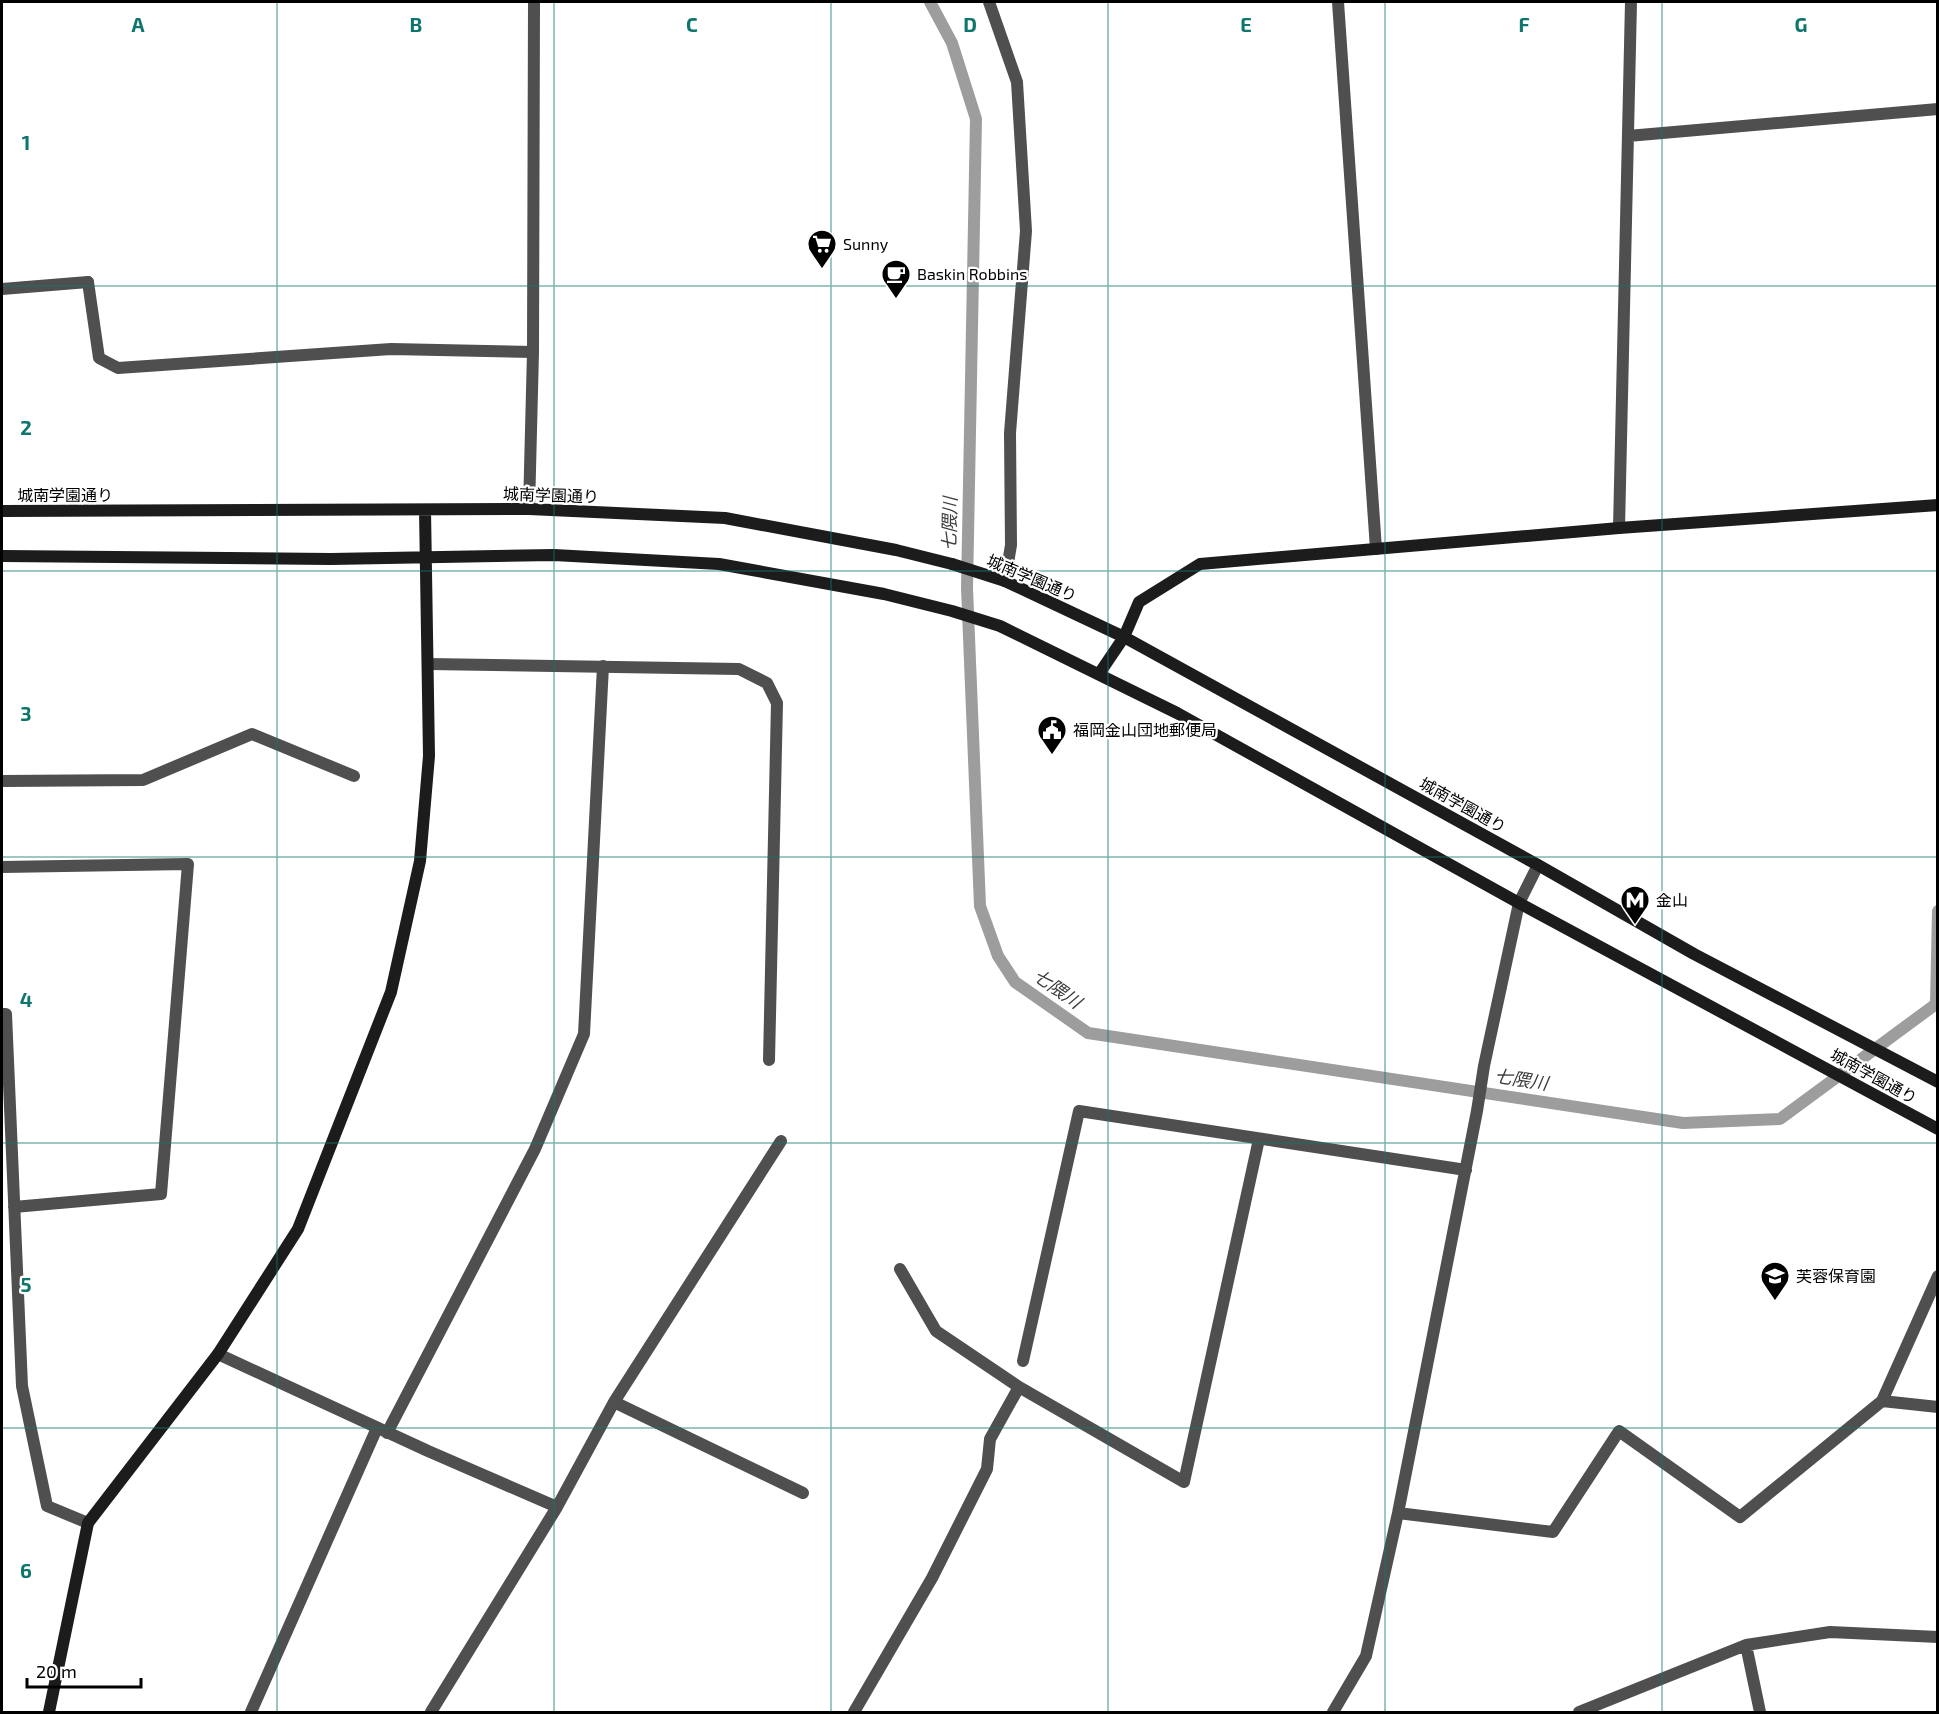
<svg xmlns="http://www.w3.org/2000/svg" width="1939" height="1714" font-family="'Exo 2','Noto Sans JP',sans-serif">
<rect width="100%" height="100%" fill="#fff"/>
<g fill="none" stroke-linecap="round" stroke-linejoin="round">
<path stroke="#9d9d9d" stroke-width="12" d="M930 2 952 43 976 119 967 588 980 906 998 956 1015 982 1088 1033 1683 1123 1780 1119 1936 1004 1938 911"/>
<path stroke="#4f4f4f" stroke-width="12" d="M88 282 99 358 118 368 391 349 533 352
M218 1354 428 1451 557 1507 614 1402 781 1141
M614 1402 803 1493
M387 1433 535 1149 584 1034 603 666
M251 1712 377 1428
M431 1712 557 1507"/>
<path stroke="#4f4f4f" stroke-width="12" d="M989 2 1017 82 1026 231 1010 433 1011 545 1005 581
M1338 2 1376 549
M1628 136 1938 109
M2 289 88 282
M529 509 533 352 534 2
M1619 528 1631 2
M428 664 739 669 767 683 777 703 769 1060
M2 781 143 780 252 734 354 776
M2 867 188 864 161 1194 14 1207
M2 1014H6L22 1386 47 1506 88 1523
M900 1269 936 1331 1019 1387 1184 1482 1259 1139
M1023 1361 1079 1111 1466 1170
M1882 1401 1938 1407
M1398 1513 1553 1532 1619 1431 1740 1517 1882 1401 1938 1276
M1746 1645 1760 1712
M854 1712 932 1578 987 1469 990 1439 1019 1387
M1333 1712 1366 1656 1398 1513 1477 1111 1484 1066 1519 903 1538 865
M1579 1712 1746 1645 1830 1632 1938 1637"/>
<path stroke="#1c1c1c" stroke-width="12" d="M2 511 529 509 725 518 896 550 952 564
M2 556 331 559 554 555 719 564 884 594 952 611 1000 626 1177 713 1519 903 1938 1129
M1005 581 1124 637 1538 865 1694 954 1938 1082
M1099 674 1124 637 1139 602 1200 564 1619 528 1938 505
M49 1712 88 1523 218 1354 298 1229 391 992 420 861 429 756 425 510"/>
<path stroke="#1c1c1c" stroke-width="12" d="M952 564 1005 581"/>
</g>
<path fill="none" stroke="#0f766e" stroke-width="1.5" stroke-opacity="0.55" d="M277 2V1712M554 2V1712M831 2V1712M1108 2V1712M1385 2V1712M1662 2V1712M2 286H1938M2 571H1938M2 857H1938M2 1143H1938M2 1428H1938"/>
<defs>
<g id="supermarket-pin" transform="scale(1.5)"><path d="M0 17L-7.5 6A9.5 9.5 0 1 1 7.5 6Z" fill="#000" stroke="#fff"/><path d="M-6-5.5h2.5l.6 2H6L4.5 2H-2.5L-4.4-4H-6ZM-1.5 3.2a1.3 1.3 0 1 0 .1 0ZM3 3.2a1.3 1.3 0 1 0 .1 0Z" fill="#fff"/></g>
<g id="cafe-pin" transform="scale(1.5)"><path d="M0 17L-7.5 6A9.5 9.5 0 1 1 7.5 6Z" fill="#000" stroke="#fff"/><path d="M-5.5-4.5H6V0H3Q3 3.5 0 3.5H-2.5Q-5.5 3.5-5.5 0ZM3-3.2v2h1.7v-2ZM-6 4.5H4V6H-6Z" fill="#fff"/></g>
<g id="civic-pin" transform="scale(1.5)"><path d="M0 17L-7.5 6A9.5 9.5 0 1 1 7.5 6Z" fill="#000" stroke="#fff"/><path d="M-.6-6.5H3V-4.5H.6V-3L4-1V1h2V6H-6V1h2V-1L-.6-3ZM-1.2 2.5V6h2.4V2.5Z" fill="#fff"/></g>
<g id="metro-pin" transform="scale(1.5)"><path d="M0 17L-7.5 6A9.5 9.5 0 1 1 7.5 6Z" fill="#000" stroke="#fff"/><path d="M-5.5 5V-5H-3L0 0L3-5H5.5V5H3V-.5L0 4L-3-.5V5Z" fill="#fff"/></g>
<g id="school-pin" transform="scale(1.5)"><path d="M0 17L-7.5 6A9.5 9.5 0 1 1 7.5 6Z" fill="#000" stroke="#fff"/><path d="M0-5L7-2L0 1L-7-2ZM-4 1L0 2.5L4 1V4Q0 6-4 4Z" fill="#fff"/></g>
</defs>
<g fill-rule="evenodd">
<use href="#supermarket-pin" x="822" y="244"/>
<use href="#cafe-pin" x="896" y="274"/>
<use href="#civic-pin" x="1052" y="730"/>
<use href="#metro-pin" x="1635" y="900"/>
<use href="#school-pin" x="1775" y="1276"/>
</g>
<g text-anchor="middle" stroke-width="4.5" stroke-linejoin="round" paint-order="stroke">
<g font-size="16" fill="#000" stroke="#fff" text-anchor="start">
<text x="843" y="250">Sunny</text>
<text x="917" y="280">Baskin Robbins</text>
<text x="1073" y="736">福岡金山団地郵便局</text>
<text x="1656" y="906">金山</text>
<text x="1796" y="1282">芙蓉保育園</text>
</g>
<g font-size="16" fill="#000" stroke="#fff">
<text x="65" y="501">城南学園通り</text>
<text transform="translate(551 495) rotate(2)" y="6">城南学園通り</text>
<text transform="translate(1032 578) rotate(23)" y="6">城南学園通り</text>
<text transform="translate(1463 805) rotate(29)" y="6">城南学園通り</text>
<text transform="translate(1874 1076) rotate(29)" y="6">城南学園通り</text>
</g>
<g font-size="18" font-style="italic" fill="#3e3e3e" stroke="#fff">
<text transform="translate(950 524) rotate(-89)" y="6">七隈川</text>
<text transform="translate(1057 989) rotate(35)" y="6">七隈川</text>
<text transform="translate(1521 1080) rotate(9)" y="6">七隈川</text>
</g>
</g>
<g font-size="20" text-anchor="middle" font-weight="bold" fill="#0f766e" stroke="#fff" stroke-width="4.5" stroke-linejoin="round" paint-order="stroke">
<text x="138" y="32">A</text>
<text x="416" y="32">B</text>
<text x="692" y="32">C</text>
<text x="970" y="32">D</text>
<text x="1246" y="32">E</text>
<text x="1524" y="32">F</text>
<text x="1801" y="32">G</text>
<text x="26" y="150">1</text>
<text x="26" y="435">2</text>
<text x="26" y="721">3</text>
<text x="26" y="1007">4</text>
<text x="26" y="1292">5</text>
<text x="26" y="1578">6</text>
</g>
<rect width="1939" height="1714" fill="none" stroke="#000000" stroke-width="6"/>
<path d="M27 1678v9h114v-9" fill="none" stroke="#000000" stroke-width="3"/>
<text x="36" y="1678" font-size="18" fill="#000000" stroke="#ffffff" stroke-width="4.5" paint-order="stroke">20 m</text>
</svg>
